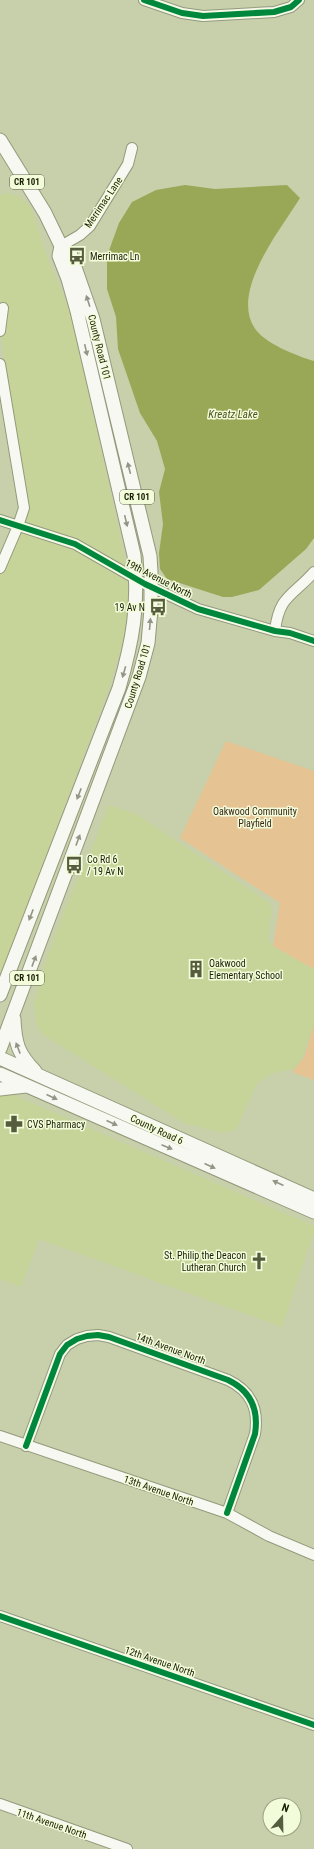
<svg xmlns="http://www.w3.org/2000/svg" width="314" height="1849" font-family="'Roboto Condensed',sans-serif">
<rect width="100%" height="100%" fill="#c7d0aa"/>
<path fill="#c6d499" d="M6 193 19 196 31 208 50 265 70 312 122 544 130 598 129 623 103 704 0 978V568L22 506 0 324V195Z
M108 805 136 814 270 903 272 912 269 924 268 939 273 946 314 968V1024L302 1058 294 1069 273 1073 260 1081 255 1087 236 1130 222 1133 184 1123 42 1034 36 1023 34 1005 46 961 66 907 95 841Z
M0 1089 314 1226V1231L282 1327 39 1239 21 1287 0 1279Z"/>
<path fill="#e5c393" d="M226 741 314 771V969L273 946 280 903 180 838Z
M314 1025V1080L292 1072 304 1057Z"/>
<path fill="#98a856" d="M185 185 215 189 287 185 300 198C281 229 231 290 254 327 263 343 297 356 314 361V538L306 549 259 590 232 597H223L167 579 160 569 159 553 163 524 159 492 165 469 157 441 140 413 118 349 116 317 107 289V256L119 223 132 202 156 190Z"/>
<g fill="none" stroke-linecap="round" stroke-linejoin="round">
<g stroke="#939a7c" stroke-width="12">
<path id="minor" d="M144 0 182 13 203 16 274 12 291 7 299 0
M61 246 80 235 90 226 128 164 132 148
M0 331 3 308
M0 364 24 508 18 526 0 568
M0 520 75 544 145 584 198 609 275 631 290 633 314 641
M275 631C279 595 293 596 314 572
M0 1436 227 1513 269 1536 314 1555
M26 1446 60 1354 67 1345 77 1339 87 1336 98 1335 109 1337 228 1380C251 1391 259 1409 255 1434L227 1513
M0 1616 314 1725
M0 1804 127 1849"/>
</g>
<g stroke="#939a7c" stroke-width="15">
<path id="major" d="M0 140 45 213 61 246 70 253 93 319 150 556 151 572V609L148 643 139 677 0 1049
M0 995 119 688C133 640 139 605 134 555L77 311 68 279 59 256 61 246
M14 1019C15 1043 18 1054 35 1071
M0 1058 314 1199
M0 1074 314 1212
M0 1089 26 1086"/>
</g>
<use href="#minor" stroke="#f7f8f2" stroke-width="10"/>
<use href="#major" stroke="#f7f8f2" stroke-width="13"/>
<g stroke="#f3fcda" stroke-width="8">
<path id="cycleway" d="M144 0 182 13 203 16 274 12 291 7 299 0
M0 520 75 544 145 584 198 609 275 631 290 633 314 641
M26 1446 60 1354 67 1345 77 1339 87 1336 98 1335 109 1337 228 1380C251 1391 259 1409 255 1434L227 1513
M0 1616 314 1725"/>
</g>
<use href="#cycleway" stroke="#00873e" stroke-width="6"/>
</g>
<defs><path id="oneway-solid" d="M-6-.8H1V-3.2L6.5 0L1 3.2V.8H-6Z"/></defs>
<g fill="#939687">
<use href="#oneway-solid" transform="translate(88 301) rotate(-108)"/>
<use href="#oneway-solid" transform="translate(86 350) rotate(77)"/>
<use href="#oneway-solid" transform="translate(129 468) rotate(-104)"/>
<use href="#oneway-solid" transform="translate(126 521) rotate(77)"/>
<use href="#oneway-solid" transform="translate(150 624) rotate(-85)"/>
<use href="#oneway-solid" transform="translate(124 672) rotate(106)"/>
<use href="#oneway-solid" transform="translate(79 794) rotate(111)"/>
<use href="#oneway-solid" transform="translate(78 840) rotate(-70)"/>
<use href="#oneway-solid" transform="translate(31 915) rotate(111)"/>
<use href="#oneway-solid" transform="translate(34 961) rotate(-70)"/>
<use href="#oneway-solid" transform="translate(18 1048) rotate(-111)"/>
<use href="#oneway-solid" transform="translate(52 1097) rotate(24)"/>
<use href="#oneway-solid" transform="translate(112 1123) rotate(24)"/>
<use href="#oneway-solid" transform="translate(167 1147) rotate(23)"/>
<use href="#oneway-solid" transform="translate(210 1166) rotate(24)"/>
<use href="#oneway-solid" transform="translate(278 1183) rotate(-156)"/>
</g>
<defs>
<g id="bus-bare" transform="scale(1.38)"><path d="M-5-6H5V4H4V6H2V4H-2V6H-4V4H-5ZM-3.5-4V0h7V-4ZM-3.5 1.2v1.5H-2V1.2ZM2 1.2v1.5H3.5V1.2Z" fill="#565c3e" stroke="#f3fcda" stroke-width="2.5" paint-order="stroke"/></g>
<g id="building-bare" transform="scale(1.38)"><path d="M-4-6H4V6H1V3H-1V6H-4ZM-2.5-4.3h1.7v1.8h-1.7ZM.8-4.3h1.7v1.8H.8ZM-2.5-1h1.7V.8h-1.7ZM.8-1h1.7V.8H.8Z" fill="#565c3e" stroke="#f3fcda" stroke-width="2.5" paint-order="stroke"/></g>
<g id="pharmacy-bare" transform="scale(1.38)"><path d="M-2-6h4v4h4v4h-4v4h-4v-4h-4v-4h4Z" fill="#565c3e" stroke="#f3fcda" stroke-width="2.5" paint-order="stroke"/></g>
<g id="church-bare" transform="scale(1.38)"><path d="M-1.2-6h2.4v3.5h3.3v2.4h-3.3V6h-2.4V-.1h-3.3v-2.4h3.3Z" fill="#565c3e" stroke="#f3fcda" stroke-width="2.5" paint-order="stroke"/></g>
</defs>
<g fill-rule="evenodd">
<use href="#bus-bare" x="77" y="256"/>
<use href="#bus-bare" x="158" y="607"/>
<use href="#bus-bare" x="74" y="865"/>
<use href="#building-bare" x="196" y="969"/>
<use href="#pharmacy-bare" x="14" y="1124"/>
<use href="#church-bare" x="259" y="1261"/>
</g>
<g text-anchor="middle" stroke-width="3" stroke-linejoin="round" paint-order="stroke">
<g fill="#f3fcda" stroke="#5a6144" stroke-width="1">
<rect x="10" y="175" width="34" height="14" rx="3"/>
<rect x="120" y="490" width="34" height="14" rx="3"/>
<rect x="10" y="971" width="34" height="14" rx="3"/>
</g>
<g font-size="9" font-weight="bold" fill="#191e04">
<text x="27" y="185">CR 101</text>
<text x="137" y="500">CR 101</text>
<text x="27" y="981">CR 101</text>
</g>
<g font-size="10" fill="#191e04" stroke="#f3fcda">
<text transform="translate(103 202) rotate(-56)" y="4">Merrimac Lane</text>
<text transform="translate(100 347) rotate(76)" y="4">County Road 101</text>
<text transform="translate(159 578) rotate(27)" y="4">19th Avenue North</text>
<text transform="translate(137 676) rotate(-73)" y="4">County Road 101</text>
<text transform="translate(157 1129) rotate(25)" y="4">County Road 6</text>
<text transform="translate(171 1348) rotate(20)" y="4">14th Avenue North</text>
<text transform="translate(159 1490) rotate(19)" y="4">13th Avenue North</text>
<text transform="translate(160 1661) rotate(19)" y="4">12th Avenue North</text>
<text transform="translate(52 1823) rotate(19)" y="4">11th Avenue North</text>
</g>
<g font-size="10" fill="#191e04" stroke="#f3fcda" text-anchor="start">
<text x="90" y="260">Merrimac Ln</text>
<text x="145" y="611" text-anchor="end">19 Av N</text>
<text x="87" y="863">Co Rd 6<tspan x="87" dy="12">/ 19 Av N</tspan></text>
<text x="209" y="967">Oakwood<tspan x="209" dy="12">Elementary School</tspan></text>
<text x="27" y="1128">CVS Pharmacy</text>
<text x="246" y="1259" text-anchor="end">St. Philip the Deacon<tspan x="246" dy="12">Lutheran Church</tspan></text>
</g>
<g font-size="10" fill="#3a2718" stroke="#f3fcda">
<text x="255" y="815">Oakwood Community<tspan x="255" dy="12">Playfield</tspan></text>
</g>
<g font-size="11" font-style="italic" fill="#49531f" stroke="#f3fcda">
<text x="233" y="418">Kreatz Lake</text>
</g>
</g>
<g transform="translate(282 1817) rotate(20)"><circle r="19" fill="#f3fcda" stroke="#9ca384"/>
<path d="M0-3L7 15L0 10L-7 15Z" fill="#565c3e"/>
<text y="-6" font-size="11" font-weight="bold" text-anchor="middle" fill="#191e04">N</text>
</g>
</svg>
